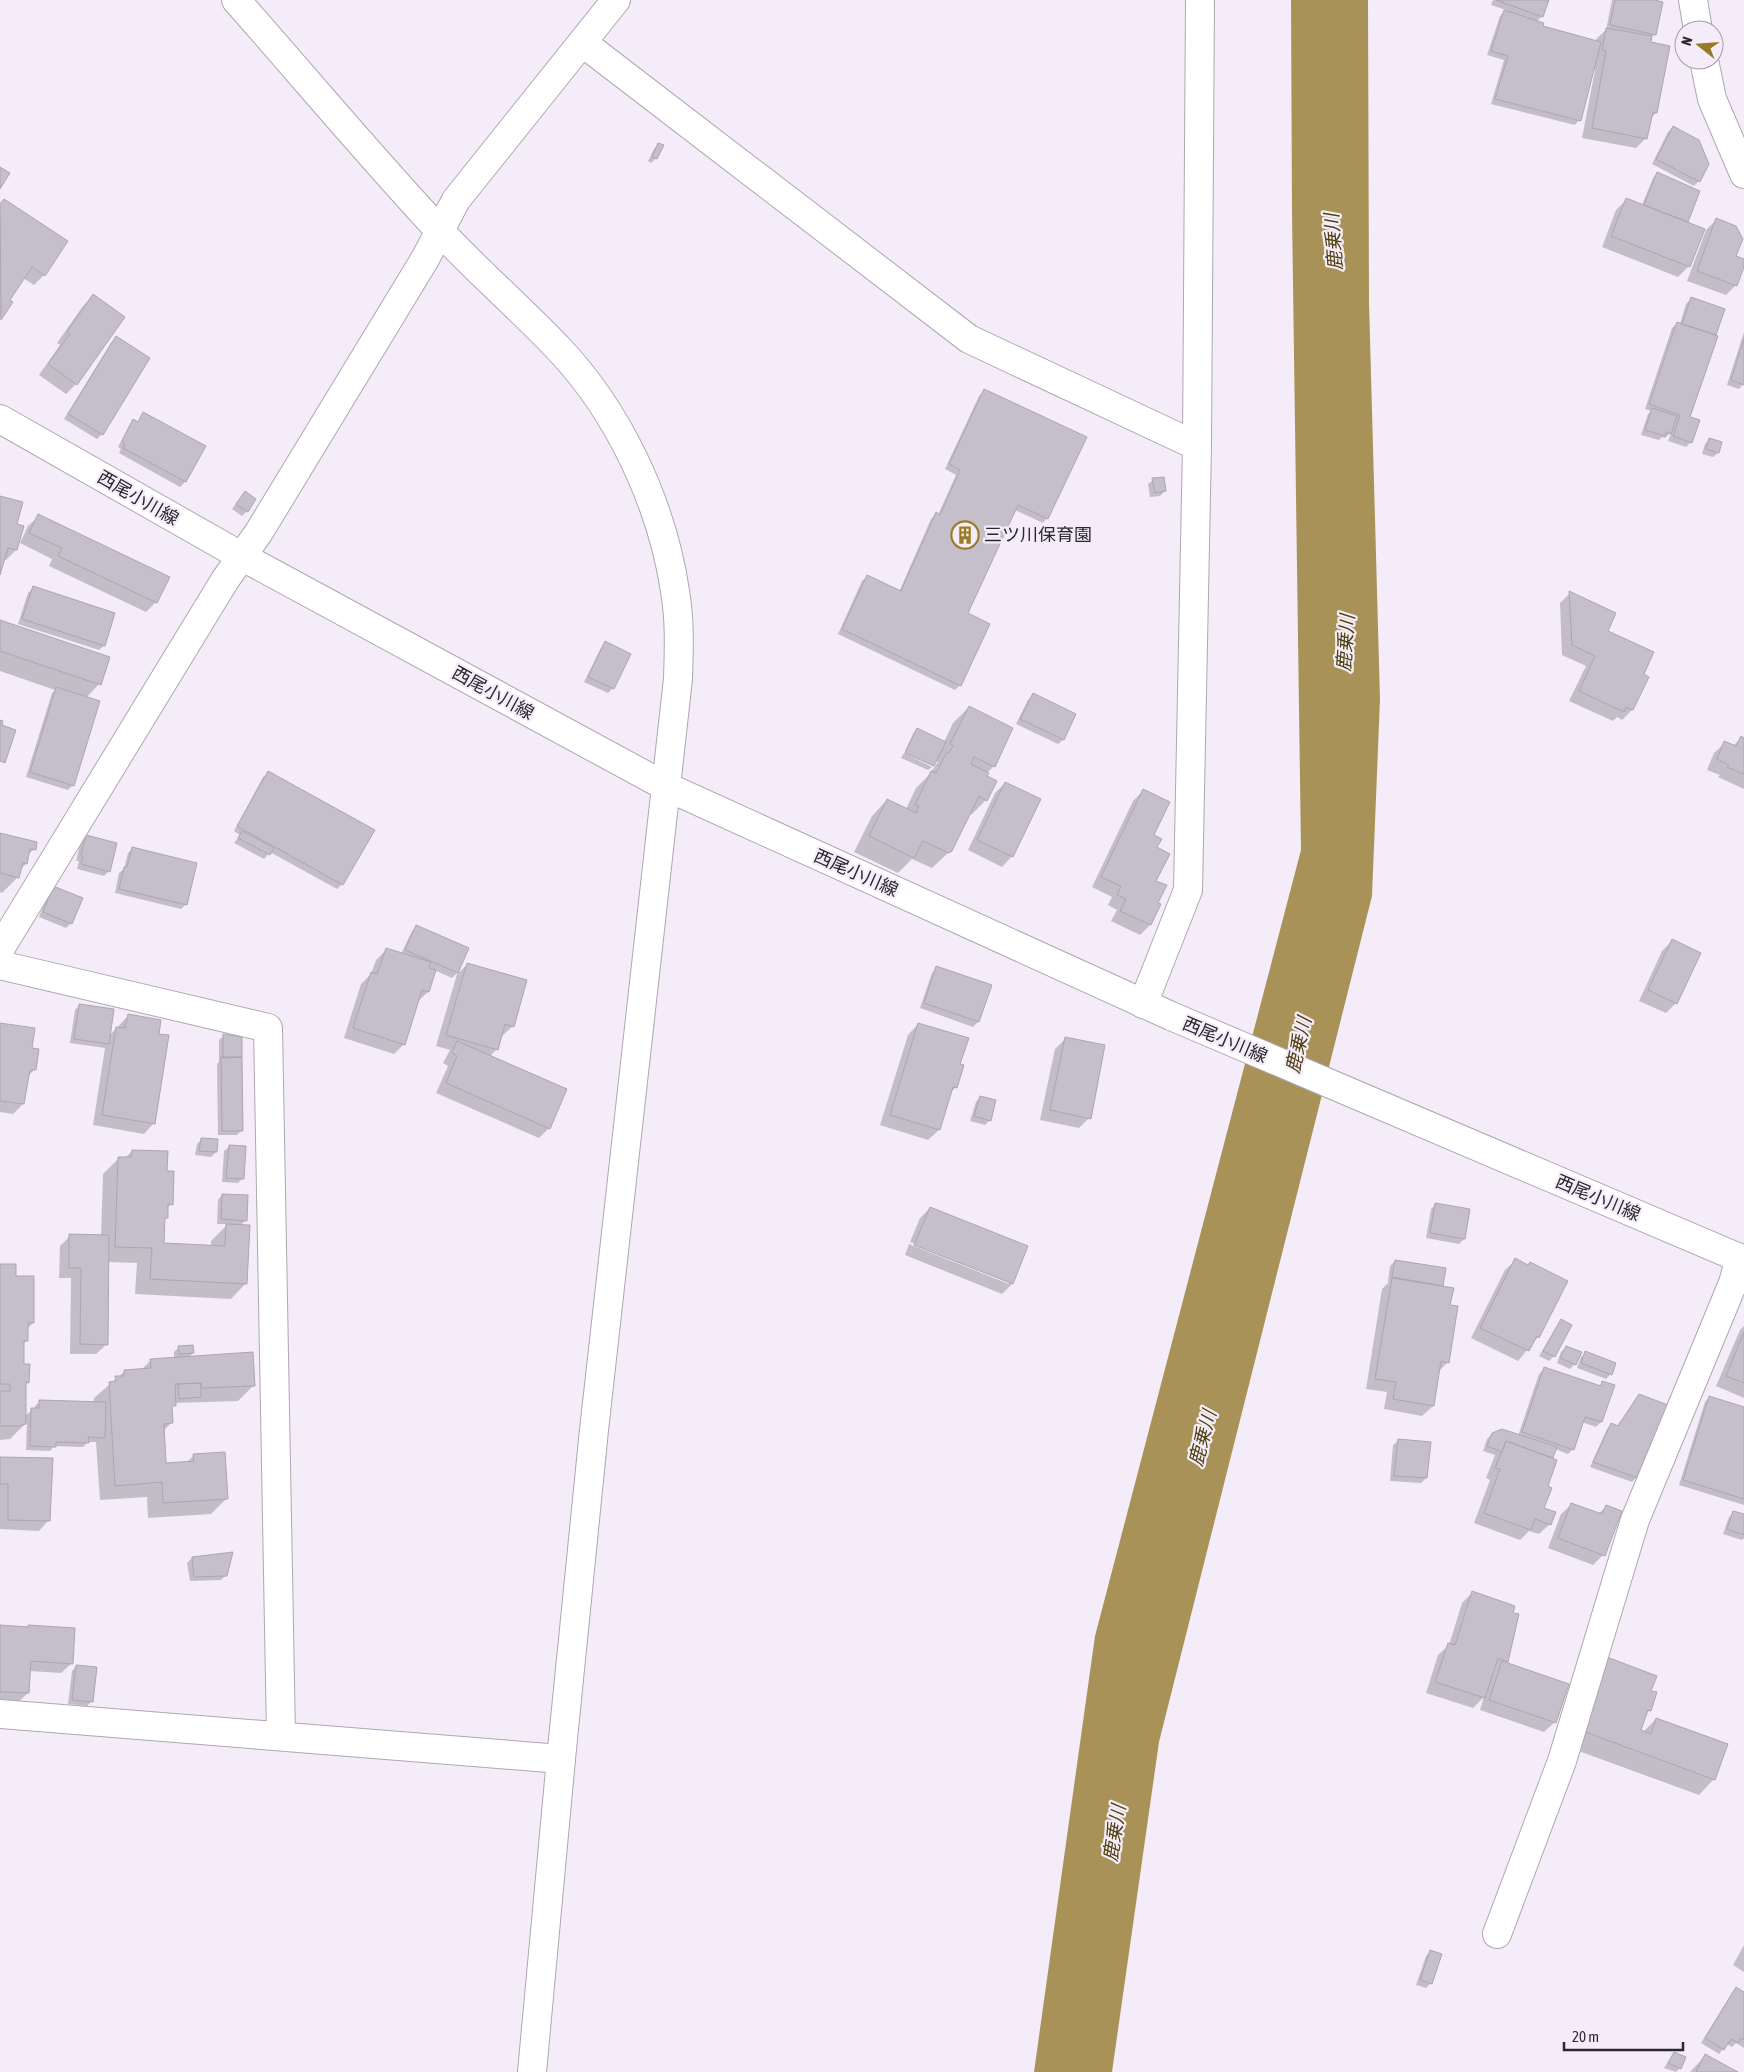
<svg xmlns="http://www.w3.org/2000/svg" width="1744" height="2072" font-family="'Asap Condensed','Noto Sans JP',sans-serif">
<rect width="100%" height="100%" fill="#f4edf9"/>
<path fill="#a99258" d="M1291 0H1368L1369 302 1380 699 1372 896 1159 1742 1112 2072H1034L1095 1636 1301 850 1292 213Z"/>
<path fill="#0003" d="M1493 0H1548L1542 16 1536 22 1542 27 1596 42V39L1606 30 1612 0H1649L1654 35 1650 39 1656 113 1650 119 1646 138 1636 148 1582 138 1595 70 1593 69 1579 120 1575 125 1491 104 1504 60 1487 55 1500 16 1506 10 1491 5Z
M1673 127 1699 181 1694 186 1652 164 1668 132Z
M658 144 656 158 651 163 648 161 654 149Z
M1657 173 1687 221 1689 266 1678 277 1602 247 1616 210 1627 199 1642 205 1653 178Z
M4 201 44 275 34 285 23 278 8 300 11 302 0 319V204Z
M1716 220 1735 257 1744 261 1736 285 1726 295 1687 281 1706 230Z
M93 296 76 384 66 394 39 375 60 345 57 343 83 306Z
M1691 299 1724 309 1689 418 1691 442 1686 447 1668 441 1672 431 1665 438 1662 437 1659 440 1641 435 1648 414 1651 411 1645 409 1672 328 1677 323 1680 324 1686 304Z
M1744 332V383L1739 389 1727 385Z
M116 338 149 358 102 434 97 439 64 419 111 343Z
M984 391 1047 518 1043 523 1015 510 966 614 960 685 955 690 838 634 862 581 867 577 899 592 931 519 936 514 938 515 956 475 945 469 979 396Z
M144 413 204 447 185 482 180 487 119 453 121 449 118 447 129 426 134 421 137 423Z
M1710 439 1721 443 1718 453 1713 457 1702 454 1705 444Z
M1153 480 1165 491 1160 496 1150 497 1148 484Z
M0 497 16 525 22 527 16 550 6 560 3 559 0 570Z
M240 498 247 511 242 516 232 509Z
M39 516 156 602 146 612 49 566 52 559 20 543 28 526Z
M33 588 114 614 104 646 99 650 18 624 28 593Z
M1570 593 1606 631 1642 675 1632 710 1622 720 1617 717 1613 721 1569 701 1586 666 1562 655 1560 603Z
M0 621 99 684 86 698 73 785 68 790 26 777 52 693 55 690 0 671Z
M606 643 613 688 608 693 584 682 601 648Z
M1033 695 1074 715 1063 740 1058 744 1016 724 1028 700Z
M969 707 994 766 987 773 986 800 971 815 968 814 948 853 932 868 912 859 898 873 854 852 872 816 887 800 906 809 916 788 928 776 938 762 936 760 933 766 905 751 913 734 917 729 944 742 953 723Z
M1741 738 1744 739V789L1718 777 1720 775 1707 770 1714 753 1725 743 1733 746Z
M904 753 932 767 928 770 901 758Z
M268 773 342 884 337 889 270 852 264 859 234 843 240 835 234 831 263 777Z
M1005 783 1012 856 1002 867 968 850 995 793Z
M1143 791 1155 848V882L1157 904 1159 905 1150 925 1140 935 1111 921 1117 910 1108 905 1112 897 1092 887 1133 801Z
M0 834 34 849 27 856 26 864 19 870 18 877 2 893 0 892Z
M86 836 109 871 104 876 77 869 79 861H76L81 841Z
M132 849 186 904 181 909 115 893 119 873 124 869 128 853Z
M54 888 71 923 66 928 39 917 49 892Z
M416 927 467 949 457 973 452 978 434 970 428 992 417 1002 404 1044 394 1054 344 1038 361 984 371 974 376 960 386 950 401 954 412 931Z
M1672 941 1676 1003 1666 1013 1639 1001 1662 951Z
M468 964 513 1026 502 1036H500L496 1050 489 1057 549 1128 539 1138 436 1093 448 1066 443 1063 450 1050 436 1046 457 974Z
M937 968 990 986 978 1022 973 1027 920 1008 932 973Z
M80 1005 109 1036 128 1016 154 1123 144 1134 93 1125 105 1048 70 1043 75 1010Z
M0 1024 31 1049 34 1070 28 1076 23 1104 13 1114 0 1112Z
M918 1024 959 1064 956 1087 950 1093 939 1130 928 1140 880 1125 908 1035Z
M224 1036 242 1130 237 1135H218L217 1064 219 1062V1040Z
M1065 1039 1089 1118 1079 1128 1040 1120 1055 1049Z
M980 1097 990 1120 985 1125 970 1121 976 1102Z
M202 1139 216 1152 211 1157 195 1155 197 1144Z
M229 1147 243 1178 238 1183 222 1182 224 1151Z
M132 1151 166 1172 171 1204 167 1209V1217L164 1220 162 1244 211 1246V1241L228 1224H217L218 1200 222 1195 246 1220 240 1226 246 1283 231 1299 135 1294 137 1263 107 1262V1344L96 1354H70L71 1278H59L60 1246 70 1236H101L103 1174 119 1158H125Z
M1436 1204 1469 1210 1464 1239 1459 1244 1426 1238 1431 1209Z
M930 1208 1012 1284 1002 1294 905 1255 909 1244 1009 1284V1281L910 1242 920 1218Z
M1516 1260 1527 1266 1530 1263 1538 1337 1518 1361 1471 1338 1505 1270Z
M1395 1261 1442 1285 1440 1287 1449 1306 1448 1362 1438 1372 1433 1406 1422 1416 1384 1409 1387 1392 1366 1389 1382 1289 1389 1282H1388L1390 1266Z
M0 1265 15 1278 33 1323 27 1329 26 1341 23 1344V1366L28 1382 25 1386V1416L32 1410H35V1406L40 1401 94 1403V1398L125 1371 141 1370 151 1360 174 1359V1352L179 1347 193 1353 188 1358 254 1385 238 1401 174 1403 171 1409 172 1422 163 1431 165 1464 186 1463 194 1455 226 1499 211 1514 148 1518 147 1497 100 1500 96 1442H88L83 1447 54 1446 50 1451 26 1450 27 1422 10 1439 0 1440Z
M1562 1321 1554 1356 1549 1361 1539 1356 1557 1326Z
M1744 1326V1398L1716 1386 1740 1330Z
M1566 1348 1575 1364 1570 1369 1557 1363 1561 1352Z
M1586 1353 1611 1374 1606 1379 1577 1368 1581 1357Z
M1544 1369 1598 1387 1603 1383 1613 1386 1601 1422 1596 1427 1582 1422 1573 1449 1568 1454 1555 1449 1551 1459 1543 1509 1550 1524 1539 1534 1529 1531 1520 1540 1474 1523 1490 1480 1486 1478 1495 1455 1483 1451 1487 1439 1492 1434 1518 1436 1539 1374Z
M1639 1395 1637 1477 1632 1482 1590 1467 1607 1429 1612 1425 1617 1426Z
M1709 1398 1744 1409V1505L1679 1485 1705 1402Z
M1398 1441 1426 1478 1421 1483 1390 1481 1393 1445Z
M0 1458 49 1520 39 1531 0 1529Z
M1572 1504 1598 1514 1606 1507 1603 1555 1593 1565 1548 1548 1561 1514Z
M1734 1512 1744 1515V1538L1742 1540 1723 1534 1729 1517Z
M192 1558 226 1575 221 1580 190 1581 187 1563Z
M1472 1593 1506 1661 1504 1663 1555 1722 1544 1732 1480 1710 1484 1697 1473 1708 1426 1693 1438 1655 1449 1645 1462 1603Z
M0 1626 72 1663 61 1673 29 1671 28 1693 17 1703 0 1702Z
M76 1666 92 1701 87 1706 68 1704 72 1671Z
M1591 1674 1650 1692V1710L1645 1715 1639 1731 1643 1732 1656 1719 1714 1779 1699 1795 1565 1746Z
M1744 1945V1972L1733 1965Z
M1431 1951V1983L1426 1988 1416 1985 1426 1956Z
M1736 1988 1744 1993V2048L1736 2043 1732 2047 1727 2044 1719 2054 1701 2043 1732 1993Z
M1674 2053 1680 2068 1676 2072 1664 2068Z
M1705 2056 1735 2072H1690Z"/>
<path fill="#c5bfcb" stroke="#ada6b2" d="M1496 0H1549L1543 17Z
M1615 0H1655L1663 2 1656 35 1610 25Z
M1504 10 1544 23 1543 26 1601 42 1581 121 1495 99 1508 56 1491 51Z
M1606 28 1652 36 1651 42 1670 46 1657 113 1653 112 1647 139 1592 128 1606 51 1602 50Z
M1673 126 1699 140 1709 164 1700 182 1656 159Z
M658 143 664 145 657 159 652 157Z
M0 167 10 173 0 189Z
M1657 172 1700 191 1688 222 1644 205Z
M1626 198 1705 229 1690 267 1611 236Z
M4 199 68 241 45 276 32 267 10 300 13 302 1 320 0 204Z
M1716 218 1736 226 1743 239 1736 256 1744 259V267L1737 286 1697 271Z
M93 294 125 317 77 385 48 364 70 334 67 332Z
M1691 297 1725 309 1716 335 1682 324Z
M1677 322 1718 336 1690 417 1700 420 1692 443 1673 436 1680 415 1649 404Z
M116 336 150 358 103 435 68 414Z
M1744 339V385L1731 380Z
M984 389 1087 437 1048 519 1018 505 968 613 990 624 961 686 842 629 867 575 901 591 936 512 940 515 960 470 949 464Z
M1652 408 1677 416 1671 434 1666 432 1665 436 1645 430Z
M143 412 206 446 186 482 123 448 125 444 122 441 133 419 138 422Z
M1709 438 1722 442 1719 453 1706 449Z
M1164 477 1166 491 1155 493 1152 478Z
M245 491 256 499 248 512 236 504Z
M0 496 23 502 17 524 24 526 17 550 8 548 0 575Z
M38 514 170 577 157 603 58 556 62 548 29 533Z
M33 586 115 613 105 646 22 619Z
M1569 591 1616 613 1608 631 1654 652 1644 674 1649 677 1633 710 1626 707 1624 712 1579 691 1595 656 1572 645Z
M0 620 110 657 101 685 0 651Z
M605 641 631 654 614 689 588 677Z
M56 687 100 701 74 786 30 772Z
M1033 693 1076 714 1064 740 1020 719Z
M969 706 1013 728 995 767 974 757 971 764 989 773 987 776 997 781 987 801 979 796 952 851 949 853 923 841 914 858 869 836 887 799 916 813 919 806 915 805 931 771 936 773 947 752 949 753 953 746 950 744Z
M0 720 3 721 2 725 16 730 5 763 0 761Z
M917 728 946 742 934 766 905 753Z
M1741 736 1744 738V774L1727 767 1729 765 1717 759 1724 741 1736 746Z
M268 771 375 830 343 885 237 826Z
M1005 782 1041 799 1013 857 977 840Z
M1143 789 1170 802 1154 835 1162 839 1157 847 1170 854 1156 881 1167 885 1158 903 1161 904 1151 925 1120 911 1126 899 1117 895 1121 886 1101 877Z
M242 831 274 848 270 855 238 838Z
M0 833 37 842 36 850 30 849 27 864 23 863 19 878 0 873Z
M86 835 117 843 110 872 81 864 83 857 81 856Z
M132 847 197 863 187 905 119 889 124 867H127Z
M53 886 83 898 72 924 43 912Z
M416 925 469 948 458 973 405 950Z
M1672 939 1701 953 1677 1004 1648 990Z
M386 948 431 962 429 968 436 970 429 992 422 990 405 1045 353 1028 371 972 377 974Z
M467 963 527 980 514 1027 505 1024 498 1050 446 1035Z
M936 966 992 985 979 1022 924 1003Z
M79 1004 114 1009 109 1044 74 1039Z
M128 1014 161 1020 159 1034 169 1035 155 1124 102 1115 116 1027 125 1028Z
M0 1023 35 1028 32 1048 39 1049 36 1070H30L24 1104 0 1101Z
M918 1023 969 1038 960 1064 964 1065 957 1088 953 1087 940 1130 890 1115Z
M223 1034 242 1037V1057L223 1058Z
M1065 1037 1105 1045 1091 1119 1050 1110Z
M457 1041 567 1089 550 1129 446 1083 457 1056 452 1053Z
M221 1057H242L243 1131H222Z
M980 1096 996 1100 991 1121 974 1116Z
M201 1138 218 1139 217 1152 199 1151Z
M229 1145 246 1146 244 1179 226 1178Z
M132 1150 168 1151 167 1171H174L173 1205 168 1204V1218H165L164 1243 225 1246 226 1224 250 1225 247 1284 150 1279 152 1248 115 1247 118 1157H131Z
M222 1194 248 1195 247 1221 221 1219Z
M1435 1203 1470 1209 1465 1239 1430 1233Z
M930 1207 1028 1246 1013 1284 914 1245Z
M69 1234 109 1235 108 1345 80 1344 81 1268H69Z
M1515 1258 1528 1265 1530 1262 1568 1281 1539 1338 1537 1336 1529 1351 1480 1328Z
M1395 1260 1446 1268 1443 1286 1392 1277Z
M0 1264H16V1276H34V1323H28V1341H24V1364H30L29 1383 26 1382V1424L19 1426H0V1391H10V1384H0Z
M1392 1278 1454 1288 1450 1305 1458 1306 1449 1363 1441 1361 1434 1406 1393 1399 1396 1382 1375 1379Z
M1561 1319 1572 1325 1555 1357 1543 1351Z
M1744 1332V1383L1726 1376Z
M193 1345 194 1353 179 1354 178 1346Z
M1566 1346 1582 1352 1576 1365 1560 1358Z
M1585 1351 1616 1363 1612 1375 1581 1363Z
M253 1352 255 1386 201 1388V1383L175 1384 176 1406H172L173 1423 164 1424 166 1463 194 1461 193 1454 225 1452 228 1499 163 1503 162 1482 115 1486 109 1382 116 1381 115 1376H124V1370L151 1368 150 1359Z
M1544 1367 1601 1386 1602 1381 1615 1385 1602 1422 1585 1417 1574 1450 1522 1432Z
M201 1383V1397L179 1399 178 1384Z
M1639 1394 1668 1405 1638 1478 1593 1462 1611 1423 1618 1426Z
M1709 1396 1744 1407V1499L1683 1480Z
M39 1400 106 1402 105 1438 88 1437 89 1443 56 1442V1447L30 1446 31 1408H39Z
M1502 1429 1557 1447 1553 1458 1506 1441 1502 1452 1487 1446 1492 1433Z
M1398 1439 1431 1442 1427 1478 1394 1476Z
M1506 1441 1557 1460 1548 1486 1552 1488 1544 1508 1556 1512 1551 1525 1535 1519 1531 1530 1484 1513 1500 1469 1495 1468Z
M0 1457 53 1458 50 1521 8 1520V1484H0Z
M1571 1503 1602 1514 1606 1505 1622 1511 1605 1556 1558 1538Z
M1733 1511 1744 1514V1535L1727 1529Z
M233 1552 227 1576 194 1577 192 1557Z
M1472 1591 1515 1606 1513 1613 1519 1614 1508 1662 1498 1658 1485 1698 1435 1682 1448 1643 1455 1645Z
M0 1625 28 1627V1625L75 1628 73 1664 31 1661 29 1693 0 1692Z
M1607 1657 1657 1676 1651 1691 1657 1692 1651 1711 1648 1710 1641 1730 1651 1734 1656 1718 1728 1744 1715 1780 1580 1730Z
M1502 1661 1569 1684 1556 1723 1489 1700Z
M76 1665 97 1667 93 1702 72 1700Z
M1430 1950 1442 1954 1432 1984 1420 1980Z
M1736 1987 1744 1992V2040L1740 2038 1738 2043 1731 2039 1724 2050 1705 2038Z
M1674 2052 1686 2057 1681 2069 1668 2063Z
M1705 2054 1738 2072H1696Z"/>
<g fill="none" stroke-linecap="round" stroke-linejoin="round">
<g stroke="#aea7b3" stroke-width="30">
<path id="street" d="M1693 0 1698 30
M583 43 969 339 1197 446
M1704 60 1712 99 1744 174
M0 949 225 580 259 532 425 259 456 200 616 0
M0 965 268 1028 281 1736
M1143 1004 1188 890 1197 446 1200 0
M0 1714 561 1759
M1497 1934 1562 1761 1635 1520 1733 1283 1740 1258"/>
</g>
<g stroke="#aea7b3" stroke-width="30">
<path id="secondary" d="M236 0C304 77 369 155 439 230 477 271 520 308 558 348 619 412 662 504 675 591 680 620 679 649 678 679L594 1430 561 1759 532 2072
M0 419 241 556 665 786 1171 1016 1744 1260"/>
</g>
<use href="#street" stroke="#fff" stroke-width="28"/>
<use href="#secondary" stroke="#fff" stroke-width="28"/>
</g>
<defs>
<g id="building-ring" transform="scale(1.4375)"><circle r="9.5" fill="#f4edf9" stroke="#9a7b25" stroke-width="1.5"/><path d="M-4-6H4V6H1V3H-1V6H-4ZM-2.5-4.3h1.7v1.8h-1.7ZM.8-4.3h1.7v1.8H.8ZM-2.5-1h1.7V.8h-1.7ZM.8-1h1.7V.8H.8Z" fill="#9a7b25"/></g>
</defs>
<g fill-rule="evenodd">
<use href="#building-ring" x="965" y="535"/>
</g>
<g text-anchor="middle" stroke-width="4.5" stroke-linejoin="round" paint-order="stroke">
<g font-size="18" fill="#2b282d" stroke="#f4edf9">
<text transform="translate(138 498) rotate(30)" y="6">西尾小川線</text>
<text transform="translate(493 693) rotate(29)" y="6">西尾小川線</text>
<text transform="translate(856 873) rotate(24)" y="6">西尾小川線</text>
<text transform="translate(1225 1040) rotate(23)" y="6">西尾小川線</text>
<text transform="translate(1598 1198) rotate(23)" y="6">西尾小川線</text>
</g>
<g font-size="18" fill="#2b282d" stroke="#f4edf9" text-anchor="start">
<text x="984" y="541">三ツ川保育園</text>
</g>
<g font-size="19" font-style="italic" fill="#503f10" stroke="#f4edf9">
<text transform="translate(1333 242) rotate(-94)" y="7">鹿乗川</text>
<text transform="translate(1345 643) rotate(-86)" y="7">鹿乗川</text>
<text transform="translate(1298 1045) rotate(-77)" y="7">鹿乗川</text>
<text transform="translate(1202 1438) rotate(-75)" y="7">鹿乗川</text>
<text transform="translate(1114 1833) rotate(-81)" y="7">鹿乗川</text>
</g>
</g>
<g transform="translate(1699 45) rotate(287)"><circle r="24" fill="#f4edf9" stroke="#a49ea7"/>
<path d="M0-4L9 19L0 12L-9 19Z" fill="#9a7b25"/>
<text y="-8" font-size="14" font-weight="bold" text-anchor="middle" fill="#2b282d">N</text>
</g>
<path d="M1564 2042v8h119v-8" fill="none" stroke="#2b282d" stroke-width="2.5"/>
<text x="1572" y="2042" font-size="15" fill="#2b282d" stroke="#f4edf9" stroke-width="4" paint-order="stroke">20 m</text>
</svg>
